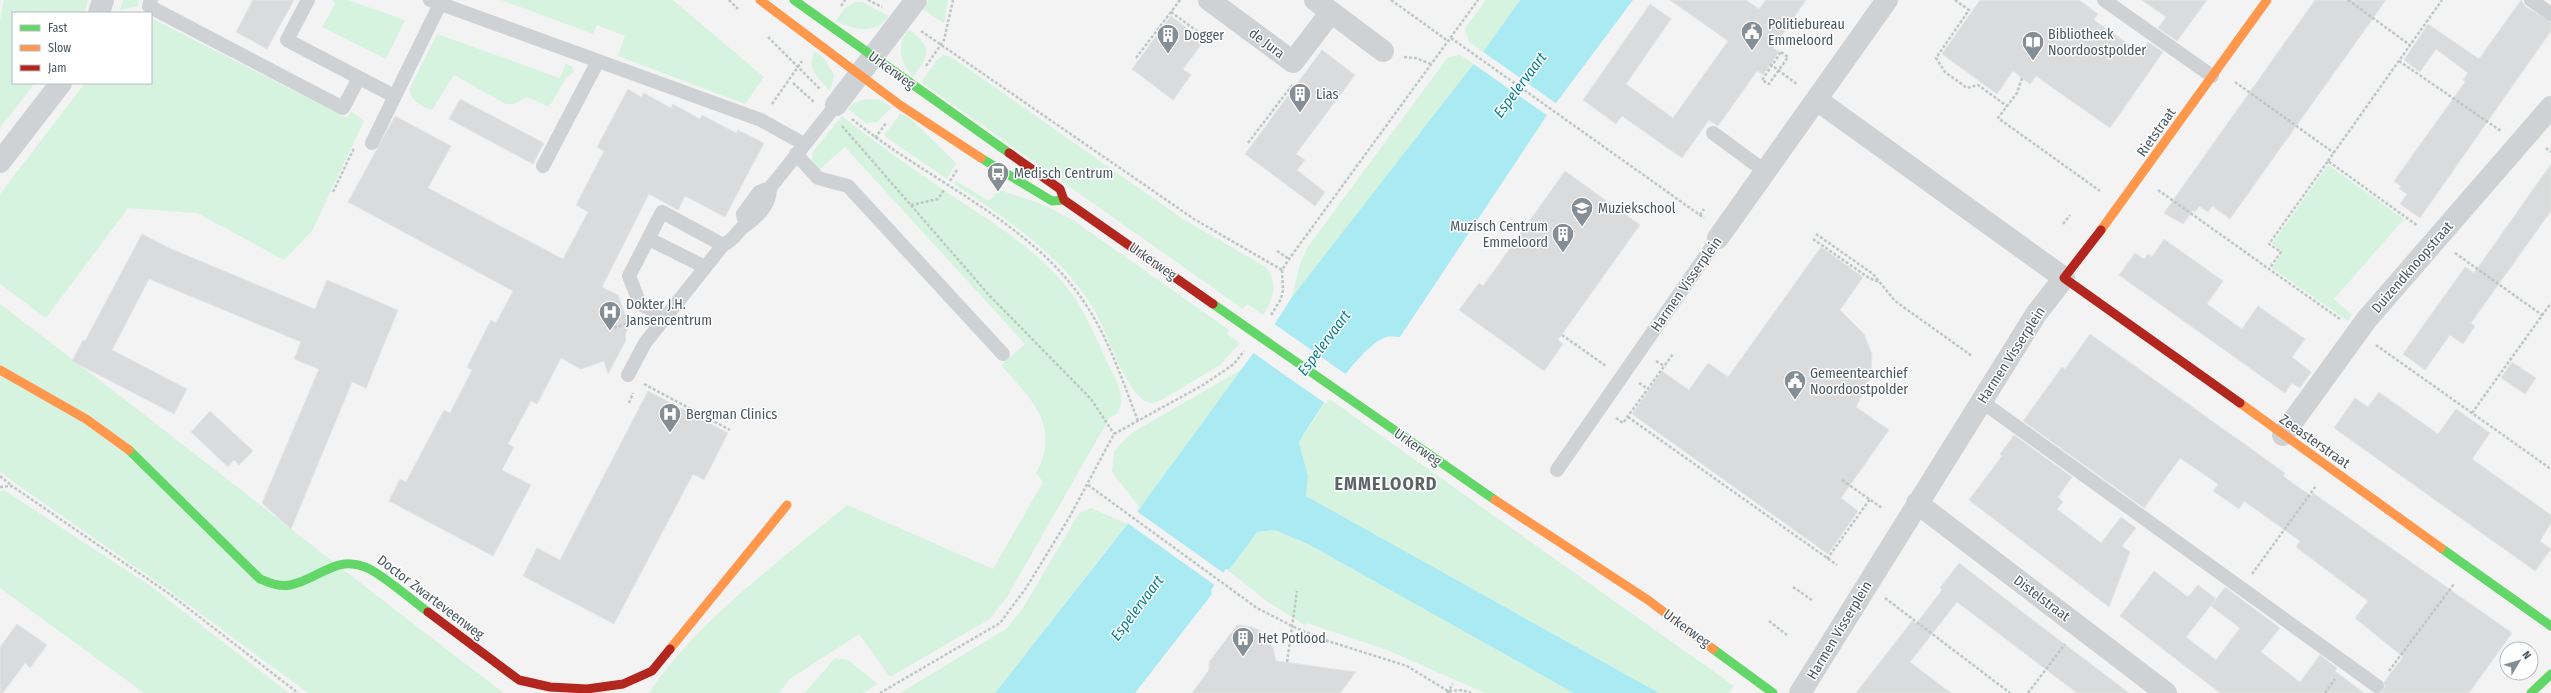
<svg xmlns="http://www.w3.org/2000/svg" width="2551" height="693" font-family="'Fira Sans Condensed',sans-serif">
<rect width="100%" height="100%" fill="#f3f3f3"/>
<path fill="#d6f3df" d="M4 0H88L85 13H13V83H35L0 128V20Z
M123 0H139L138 6 120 10Z
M332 0H348L405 20 386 59 322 27 335 4Z
M501 0H673L764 77 745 104 618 56 625 36 597 25 593 34Z
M929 0H948L944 23 922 9Z
M1486 0H1520L1483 52 1469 42 1465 28Z
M855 2H862L889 16C875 35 855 30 836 21L844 9Z
M151 18 347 118 351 111 364 121 312 231 284 260 197 213 128 208 46 318 0 284V194L85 83H151Z
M908 30H910C933 49 930 54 913 77 901 64 895 46 908 30Z
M437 34 560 78 566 63 572 67 574 72 566 78 549 107 527 97 514 104H506L454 75 432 110C422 106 409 101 410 88Z
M815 51 824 58 834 75 830 91C819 79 805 69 815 51Z
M944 55 950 56 1183 219 1264 266C1280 281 1273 300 1263 315L1247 304 1243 309 921 82 937 60Z
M1460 55 1474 64 1292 297 1300 264 1307 248 1448 57Z
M867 99 881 100 892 107 877 122 866 123 848 109 854 103Z
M900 114 909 117 956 163 947 179 886 137 885 134Z
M842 116C879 146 918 172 957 199 997 225 1040 252 1069 290 1086 312 1096 338 1107 362 1115 379 1129 398 1116 415L1110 417 1007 597 990 619 890 677 859 634 790 679 779 693H649C697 621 780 561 847 505L993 569 1043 482 1036 473C1062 425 1031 400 1001 365L1025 344 845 147 819 170 813 163 812 153Z
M2328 165 2404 219 2334 299 2352 315 2348 321 2272 268 2283 252 2272 244Z
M956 181 989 201 999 190 1042 204 1073 220 1229 330 1227 334 1240 343 1220 365 1165 398C1159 401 1154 404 1148 402 1126 395 1107 331 1095 311 1062 255 1007 219 954 184Z
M0 304C169 432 335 565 504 693H308L163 586 15 483 0 471Z
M1242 369 1140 508 1112 472 1114 451 1130 434Z
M1328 398 1734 686 1729 693H1659L1306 496 1308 476 1299 443Z
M4 490 152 587 289 693H144L0 588V491Z
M1091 508 1127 524 995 693H900L1006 629 1023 608 1079 513Z
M1275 530 1308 544 1574 693H1485L1387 650 1307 623 1306 626 1268 602 1226 569H1230L1257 532Z
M835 658 848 660 878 684 863 693H805Z"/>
<path fill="#a9eaf3" d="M1520 0H1633L1547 115 1400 337C1396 337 1391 336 1387 337 1362 342 1312 420 1299 443L1308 476 1306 496 1659 693H1574L1308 544 1275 530 1257 532 1230 569H1226L1211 590 1212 594 1135 693H995L1140 508 1276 322 1292 297 1483 52Z"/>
<path fill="#f3f3f3" d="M1482 51 1557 104 1548 116 1472 63Z
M1273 323 1347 375 1326 404 1252 352Z
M1135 510 1225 574 1216 586 1126 522Z"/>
<path fill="#dadbdc" stroke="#e4e5e5" d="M253 0H294L267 49 236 32Z
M1670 0H1746L1759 9 1766 0H1806L1773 48 1779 52 1763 75 1757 71 1718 126 1709 120 1682 158 1622 116 1616 124 1583 100 1650 4 1671 19 1626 84 1673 118 1728 41Z
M1980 0H2079L2098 14 2094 20 2141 53 2148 42 2163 52 2110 128 2036 76 2030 84 2013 71 1997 94 1942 54Z
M2142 0H2207L2177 41 2158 28 2166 17Z
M2315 0H2386L2230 219 2212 206 2208 212 2199 206 2195 212 2193 210 2183 224 2164 213Z
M2521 0 2526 7 2551 22V31L2420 218 2400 204 2407 194 2399 189 2401 186 2394 181 2465 82 2463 80 2468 73 2436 49 2420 72 2404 60 2428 24 2479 59Z
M1171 16 1204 41 1183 69 1191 75 1173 100 1132 69Z
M1322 50 1355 75 1296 154 1305 160 1297 170 1325 192 1315 206 1245 154Z
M628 89 641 97 644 93 671 108 673 104 700 119 702 115 736 133 738 130 764 143 725 217 685 196 678 210 649 194 602 287 618 295 629 325 625 335 626 340 608 374 604 361 581 369 561 358 537 404 531 401 508 444 514 447 502 470 531 485 493 556 389 501 400 479 406 482 444 410 450 413 472 370 467 367 491 320 496 323 513 291 348 202 395 116 451 146 428 188 563 259 588 212 576 205 604 151 597 147Z
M460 99 544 143 533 164 449 119Z
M2551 164V211L2471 323 2475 326 2463 344 2450 335 2425 370 2403 354 2465 267 2474 273Z
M1565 171 1640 225 1558 340 1563 344 1544 371 1459 310 1479 283 1483 286Z
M142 234 169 248 315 309 327 280 398 310 366 388 352 382 291 529 262 503 319 369 294 359 301 342 149 279 112 350 187 389 174 414 72 361 83 340 85 341Z
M2164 239 2223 281 2207 304 2242 329 2258 306 2305 339 2292 357 2311 372 2300 388 2292 383 2285 393 2119 275 2135 253 2144 259 2148 254 2152 257Z
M1821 247 1863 277 1840 310 1864 334 1872 354 1871 376 1856 407 1889 430 1841 498 1858 511 1828 554 1632 414 1662 371 1689 390 1708 363 1728 377Z
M2090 334 2285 473 2283 476 2311 496 2313 493 2512 633 2469 693H2381L2385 687 2384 682 2403 657 2355 618 2368 601 2296 547 2300 541 2244 501 2239 509 2213 491 2218 484 2180 458 2144 508 2023 421 2062 367 2065 369Z
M2512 362 2536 378 2525 394 2501 378Z
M648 391 728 433 704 480 693 474 614 624 523 576 537 548 560 560Z
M2379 392 2438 434 2456 409 2490 433 2472 459 2551 515V523L2540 541 2551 549 2535 571 2334 428 2355 398 2368 407Z
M210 411 253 451 239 465 234 460 228 467 191 432Z
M2014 435 2072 477 2058 497 2063 502 2057 509 2101 543 2121 517 2136 528 2122 546 2130 552 2109 607 1969 500 2002 456 2000 454Z
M1959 563 2021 611 2129 693H2077L1957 602 1910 662 1951 693H1856L1912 621 1916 624 1942 590 1940 588Z
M2154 571 2188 597 2198 585 2216 599 2186 637 2216 660 2240 628 2211 606 2225 587 2280 628 2261 652 2300 682 2320 655 2337 668 2335 671 2364 693H2220L2120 616Z
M17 624 47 645 30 668 25 663 3 693H0V647Z
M1237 625 1253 627 1264 633 1273 648 1276 661 1356 672 1340 693H1192L1209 670V662Z"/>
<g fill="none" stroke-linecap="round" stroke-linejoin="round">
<path stroke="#bcc8c3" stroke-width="2.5" stroke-dasharray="3 2" stroke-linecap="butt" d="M729 0 738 9
M868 0 882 7
M1391 0 1448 41
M1955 0 1969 10 1936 58 1945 72 1967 88 1978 85 2007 106
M2348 0 2410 45
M841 6 845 0
M1171 12 1209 40 1215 32
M921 31 1194 219 1282 270
M768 37 820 89
M1451 38 1704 218
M1781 52 1788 57 1769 84 1762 80Z
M1404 57 1415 58 1431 64
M1136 58 1180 0
M2399 61 2501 131
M1770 64 1798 85
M926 66 944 40 953 0
M2022 78 2017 93 1998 118 2100 191
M2235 82 2334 153
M793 83 814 102
M772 104 802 61
M852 119C926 180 1033 222 1086 305 1109 339 1123 382 1138 421
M842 126 989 295 1091 399 1114 434
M875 138 887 122
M1248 143 1293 84
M2546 148 2551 152
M2328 161 2442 0
M950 181 957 170
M2158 190 2269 269
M333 192 354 148
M911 205 938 199 944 190
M1700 215 1704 209
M2063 224 2070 215
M1816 234 1873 274 1895 301 1972 356
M1813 239 1869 278 1879 282
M1277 251 1289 259
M2455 253 2542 315
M1271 315 1281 299 1283 290 1282 270 1289 259 1478 0
M2340 319 2269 269 2281 252 2269 244 2328 161 2418 226
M614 328 632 322
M1562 335 1606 366
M2376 345 2551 469
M1656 361 1664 366
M1639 383 1648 389
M644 384 730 430
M629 403 633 393
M2472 413 2551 303
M1628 417 1837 565
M1616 418 1623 423 1673 354
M0 476 12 486
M1842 480 1882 508
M1088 485 1257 608 1296 628 1328 641 1407 666 1451 693
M0 487 12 486 171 595 298 693
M1827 559 1870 499
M2252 574 2316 486
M1793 587 1812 600
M1885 598 2010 693
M1769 621 1787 635
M1287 662 1297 591
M2389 671 2454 584
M1449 691 1462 690 1471 693
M880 693 1000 623 1026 588 1069 518 1114 434 1203 385 1234 364 1244 351
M1447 693 1453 684
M2028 693 2065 644
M2325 693 2335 679"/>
<path stroke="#ced2d4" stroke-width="14" d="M151 0 149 6 158 11 343 108 359 78
M308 0 287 40 394 96
M430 0 761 120 804 144
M2104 0 2212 76
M2531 0 2551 14
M1713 133 1766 172
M372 143 440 4
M796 154 818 178 848 186 1003 354
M543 166 598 61
M745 225 743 214 759 192 770 188 836 105
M649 239 705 267
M667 317 640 304 629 276 662 212 723 245
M628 375 645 343 723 245C737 238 737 230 746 225 759 216 770 205 770 188
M1981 401 2377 686
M1557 470 1718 238"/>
<path stroke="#ced2d4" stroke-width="22" d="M1209 0 1293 62 1331 12
M1315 0 1383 51
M99 13 103 0
M836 105 916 0
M0 162 61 83
M1718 238 1887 0
M2283 435 2367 319 2551 107
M1917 503 2166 693
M1800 693 2036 314 2064 278 1817 100"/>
<path stroke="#63d668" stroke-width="9" d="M794 0 1009 153
M981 158 1052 201 1064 200
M1213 304 1495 500
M129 450 260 579C270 583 279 587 290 585 318 580 335 555 365 567 380 572 414 602 428 612
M2441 548 2551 626
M1713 649 1773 693
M2531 693 2551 674"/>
<path stroke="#ff974d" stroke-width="9" d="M760 0 900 105 981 158
M2101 230 2267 0
M0 370 86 419 129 450
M2240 403 2441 548
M1495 500 1648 600 1713 649
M670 649 787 505"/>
<path stroke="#b3261e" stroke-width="9" d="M1009 153 1060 189 1064 200 1213 304
M2101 230 2064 278 2240 403
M428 612 519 680 550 687 587 689 623 684 652 671 670 649"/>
</g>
<defs>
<g id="civic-pin" transform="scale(1.15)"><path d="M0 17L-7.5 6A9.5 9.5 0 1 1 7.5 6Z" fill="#848e94" stroke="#fff"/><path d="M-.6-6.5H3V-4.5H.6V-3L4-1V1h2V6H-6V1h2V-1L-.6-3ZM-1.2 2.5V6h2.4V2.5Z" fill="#fff"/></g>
<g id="building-pin" transform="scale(1.15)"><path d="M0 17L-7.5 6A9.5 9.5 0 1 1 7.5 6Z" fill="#848e94" stroke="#fff"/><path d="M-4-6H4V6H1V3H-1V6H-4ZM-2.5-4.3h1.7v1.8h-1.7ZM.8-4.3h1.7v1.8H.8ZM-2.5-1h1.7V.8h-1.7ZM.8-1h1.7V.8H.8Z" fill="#fff"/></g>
<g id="library-pin" transform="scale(1.15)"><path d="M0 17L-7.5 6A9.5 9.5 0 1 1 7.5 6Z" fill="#848e94" stroke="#fff"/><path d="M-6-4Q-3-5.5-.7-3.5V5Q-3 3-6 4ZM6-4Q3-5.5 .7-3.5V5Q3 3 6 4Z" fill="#fff"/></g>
<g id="bus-pin" transform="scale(1.15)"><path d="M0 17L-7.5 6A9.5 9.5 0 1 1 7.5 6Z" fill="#848e94" stroke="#fff"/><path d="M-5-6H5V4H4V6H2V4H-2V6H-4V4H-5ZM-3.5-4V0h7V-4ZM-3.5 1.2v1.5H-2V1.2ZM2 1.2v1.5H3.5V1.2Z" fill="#fff"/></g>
<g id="school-pin" transform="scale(1.15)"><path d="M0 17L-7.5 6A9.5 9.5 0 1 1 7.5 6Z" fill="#848e94" stroke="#fff"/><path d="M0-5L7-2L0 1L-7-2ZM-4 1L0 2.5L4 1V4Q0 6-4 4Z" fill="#fff"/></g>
<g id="hospital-pin" transform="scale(1.15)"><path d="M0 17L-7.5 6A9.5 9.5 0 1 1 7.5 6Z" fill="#848e94" stroke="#fff"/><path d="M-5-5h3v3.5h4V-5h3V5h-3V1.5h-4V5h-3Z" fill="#fff"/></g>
</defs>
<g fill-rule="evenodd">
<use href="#civic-pin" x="1752" y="32"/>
<use href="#building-pin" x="1168" y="35"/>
<use href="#library-pin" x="2033" y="42"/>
<use href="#building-pin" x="1300" y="94"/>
<use href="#bus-pin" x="998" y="173"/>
<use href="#school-pin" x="1582" y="208"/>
<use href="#building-pin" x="1563" y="234"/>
<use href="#hospital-pin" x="610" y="312"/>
<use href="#civic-pin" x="1795" y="381"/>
<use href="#hospital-pin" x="670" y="414"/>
<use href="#building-pin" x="1243" y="638"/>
</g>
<g text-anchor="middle" stroke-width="3" stroke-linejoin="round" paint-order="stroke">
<g font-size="14" fill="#485761" stroke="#fff" text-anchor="start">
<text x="1768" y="29">Politiebureau<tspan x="1768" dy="16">Emmeloord</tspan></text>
<text x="2048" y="39">Bibliotheek<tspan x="2048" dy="16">Noordoostpolder</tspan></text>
<text x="1184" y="40">Dogger</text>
<text x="1316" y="99">Lias</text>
<text x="1014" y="178">Medisch Centrum</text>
<text x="1598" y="213">Muziekschool</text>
<text x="1548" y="231" text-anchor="end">Muzisch Centrum<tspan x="1548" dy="16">Emmeloord</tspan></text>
<text x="626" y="309">Dokter J.H.<tspan x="626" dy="16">Jansencentrum</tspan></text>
<text x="1810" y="378">Gemeentearchief<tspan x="1810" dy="16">Noordoostpolder</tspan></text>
<text x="686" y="419">Bergman Clinics</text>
<text x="1258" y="643">Het Potlood</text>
</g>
<g font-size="14" fill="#485761" stroke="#fff">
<text transform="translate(1267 43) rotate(37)" y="5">de Jura</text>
<text transform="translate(892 70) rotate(36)" y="5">Urkerweg</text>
<text transform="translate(2156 132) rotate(-55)" y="5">Rietstraat</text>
<text transform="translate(1153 261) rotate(35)" y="5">Urkerweg</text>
<text transform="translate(2412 267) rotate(-49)" y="5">Duizendknoopstraat</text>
<text transform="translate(1686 284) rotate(-55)" y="5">Harmen Visserplein</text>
<text transform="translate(2011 355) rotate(-57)" y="5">Harmen Visserplein</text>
<text transform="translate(2315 441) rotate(35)" y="5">Zeeasterstraat</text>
<text transform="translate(1418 447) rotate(35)" y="5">Urkerweg</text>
<text transform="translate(431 597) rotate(37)" y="5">Doctor Zwarteveenweg</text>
<text transform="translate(2042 598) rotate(37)" y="5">Distelstraat</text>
<text transform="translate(1687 628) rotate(36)" y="5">Urkerweg</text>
<text transform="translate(1839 630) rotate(-59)" y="5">Harmen Visserplein</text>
</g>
<g font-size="15" font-style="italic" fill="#067e90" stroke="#fff">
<text transform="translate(1520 85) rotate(-53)" y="5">Espelervaart</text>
<text transform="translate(1324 343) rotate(-53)" y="5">Espelervaart</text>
<text transform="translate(1137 608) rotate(-53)" y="5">Espelervaart</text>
</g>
<g font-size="18" font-weight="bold" letter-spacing="1" fill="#5d6367" stroke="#fff">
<text x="1386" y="490">EMMELOORD</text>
</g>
</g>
<rect x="12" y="12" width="140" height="72" fill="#ffffff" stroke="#b6bcc0"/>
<rect x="20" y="25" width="20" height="6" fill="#63d668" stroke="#b6bcc0"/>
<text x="48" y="32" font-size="12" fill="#485761">Fast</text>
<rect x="20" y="45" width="20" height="6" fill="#ff974d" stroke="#b6bcc0"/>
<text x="48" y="52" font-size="12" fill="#485761">Slow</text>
<rect x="20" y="65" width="20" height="6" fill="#b3261e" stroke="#b6bcc0"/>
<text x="48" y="72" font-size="12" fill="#485761">Jam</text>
<g transform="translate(2519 661) rotate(52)"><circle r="19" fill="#ffffff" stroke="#b6bcc0"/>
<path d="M0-3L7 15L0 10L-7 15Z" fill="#848e94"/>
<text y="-6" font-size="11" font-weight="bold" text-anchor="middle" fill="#485761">N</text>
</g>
</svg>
